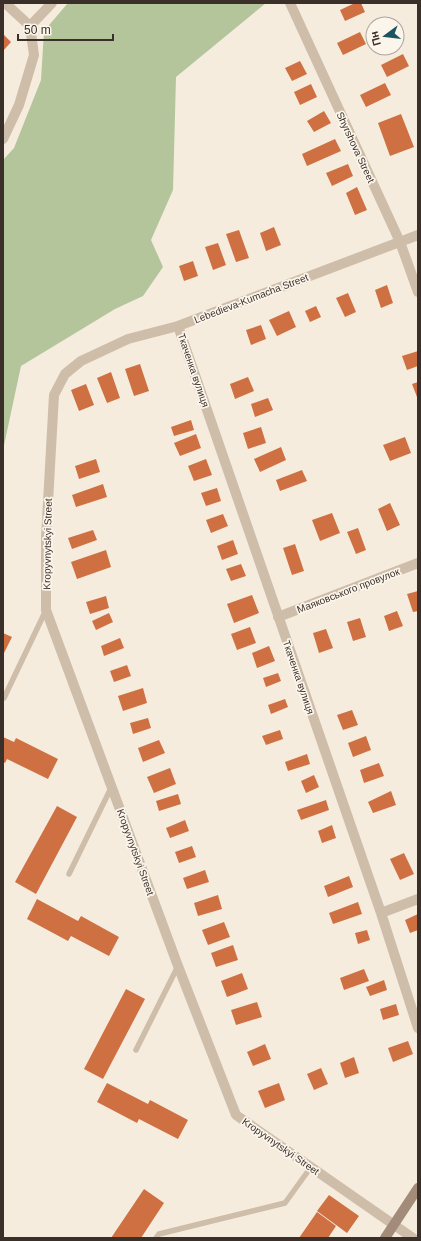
<svg xmlns="http://www.w3.org/2000/svg" width="421" height="1241" font-family="Helvetica,sans-serif">
<rect width="100%" height="100%" fill="#f5ecde"/>
<path fill="#b4c59c" d="M68 3H266L176 77 173 190 151 240 163 267 143 296 115 309 21 366 3 450V160L14 148 41 80 44 31Z"/>
<path fill="#cf7042" d="M355 3H361L365 12 345 21 340 10Z
M360 32 366 44 343 55 337 43Z
M3 34 11 42 3 51Z
M403 54 409 66 387 77 381 65Z
M300 61 307 74 292 81 285 68Z
M385 83 391 95 366 107 360 95Z
M311 84 317 97 300 105 294 92Z
M324 111 331 123 314 132 307 121Z
M401 114 414 147 390 156 378 123Z
M335 139 341 151 307 166 302 154Z
M348 164 353 176 332 186 326 173Z
M357 187 367 210 355 215 346 193Z
M274 227 281 245 266 251 260 233Z
M239 230 249 258 236 262 226 234Z
M218 243 226 265 213 270 205 247Z
M193 261 198 276 184 281 179 266Z
M387 285 393 303 381 308 375 290Z
M348 293 356 312 345 317 336 298Z
M316 306 321 317 310 322 305 311Z
M289 311 296 327 277 336 269 320Z
M261 325 266 339 251 345 246 330Z
M418 351V366L407 370 402 356Z
M140 364 149 391 134 396 125 369Z
M111 372 120 398 107 403 97 378Z
M248 377 254 391 235 399 230 384Z
M418 382V397H417L412 384Z
M86 384 94 405 79 411 71 390Z
M268 398 273 410 255 417 251 404Z
M191 420 194 430 174 436 171 427Z
M261 427 266 443 248 449 243 433Z
M196 434 201 448 180 456 174 443Z
M405 437 411 453 390 461 383 445Z
M281 447 286 460 260 472 254 459Z
M96 459 100 472 79 479 75 466Z
M206 459 212 475 194 481 188 466Z
M302 470 307 481 280 491 276 480Z
M103 484 107 497 76 507 72 495Z
M217 488 221 501 206 506 201 493Z
M390 503 400 525 387 531 378 509Z
M332 513 340 533 320 541 312 520Z
M223 514 228 526 211 533 206 520Z
M358 528 366 550 356 554 347 532Z
M93 530 97 540 72 549 68 538Z
M233 540 238 554 222 560 217 546Z
M295 544 304 571 292 575 283 548Z
M106 550 111 567 77 579 71 562Z
M241 564 246 576 231 581 226 569Z
M418 591V611L413 612 407 594Z
M252 595 259 613 234 623 227 604Z
M106 596 109 608 90 614 86 602Z
M397 611 403 626 389 631 384 616Z
M109 613 113 622 96 630 92 621Z
M360 618 366 637 353 641 347 622Z
M250 627 256 643 237 650 231 634Z
M326 629 333 648 319 653 313 633Z
M3 633 12 637 3 655Z
M120 638 124 648 104 656 101 646Z
M269 646 275 661 257 668 252 653Z
M127 665 131 676 114 682 110 671Z
M278 673 281 681 266 687 263 678Z
M143 688 147 703 123 711 118 696Z
M285 699 288 707 271 714 268 705Z
M352 710 358 725 343 730 337 715Z
M148 718 151 728 133 734 130 723Z
M280 730 283 739 266 745 262 736Z
M366 736 371 750 353 757 348 743Z
M3 737 14 742 16 738 58 759 48 779 7 759 5 763 3 762Z
M159 740 165 753 143 762 138 748Z
M307 754 310 764 288 771 285 762Z
M379 763 384 776 364 783 360 770Z
M170 768 176 784 154 793 147 777Z
M314 775 319 787 306 793 301 781Z
M391 791 396 805 373 813 368 802Z
M178 794 181 804 159 811 156 801Z
M326 800 329 810 301 820 297 810Z
M57 806 77 817 36 894 15 882Z
M185 820 189 831 170 838 166 828Z
M332 825 336 838 322 843 318 831Z
M192 846 196 857 179 863 175 852Z
M404 853 414 874 400 880 390 859Z
M205 870 209 882 187 889 183 878Z
M349 876 353 887 328 897 324 886Z
M218 895 222 909 198 916 194 903Z
M37 899 78 921 81 916 119 937 109 956 71 936 68 941 27 919Z
M358 902 362 914 333 924 329 913Z
M418 914V930L410 933 405 920Z
M224 922 230 937 208 945 202 930Z
M367 930 370 940 358 944 355 933Z
M233 945 238 960 216 967 211 953Z
M364 969 369 981 344 990 340 978Z
M242 973 248 989 227 997 221 981Z
M384 980 387 990 370 996 366 987Z
M126 989 145 999 103 1079 84 1069Z
M257 1002 262 1017 236 1025 231 1010Z
M396 1004 399 1015 383 1020 380 1009Z
M408 1041 413 1054 393 1062 388 1048Z
M265 1044 271 1059 253 1066 247 1052Z
M354 1057 359 1073 345 1078 340 1063Z
M321 1068 328 1084 314 1090 307 1074Z
M107 1083 148 1104 150 1100 188 1120 178 1139 139 1119 137 1123 97 1102Z
M279 1083 285 1100 265 1108 258 1091Z
M144 1189 164 1203 141 1238H111Z
M329 1195 359 1216 347 1233 317 1211Z
M317 1212 336 1226 328 1238H299Z"/>
<g fill="none" stroke-linecap="round" stroke-linejoin="round">
<path stroke="#cebda9" stroke-width="5.5" d="M4 698 46 610
M69 874 111 788
M136 1050 178 966
M156 1238 159 1234 285 1203 311 1167"/>
<path stroke="#cebda9" stroke-width="10" d="M5 3 30 26
M290 3 400 242 418 292
M30 26 52 3
M3 139 19 105 34 55 30 26
M178 326 381 913 418 1028
M278 617 418 563
M381 913 418 899
M413 1238 236 1115 178 966 46 610V538L54 395 65 374 81 361 128 339 178 326 418 235"/>
<path stroke="#a28c79" stroke-width="10" d="M385 1238 418 1188"/>
</g>
<g text-anchor="middle" stroke-width="3.5" stroke-linejoin="round" paint-order="stroke">
<g font-size="10" fill="#3b3029" stroke="#fbf5eb">
<text transform="translate(356 147) rotate(65)" y="4">Shyrshova Street</text>
<text transform="translate(251 298) rotate(-21)" y="4">Lebedieva-Kumacha Street</text>
<text transform="translate(194 370) rotate(71)" y="4">Ткаченка вулиця</text>
<text transform="translate(47 544) rotate(-89)" y="4">Kropyvnytskyi Street</text>
<text transform="translate(348 590) rotate(-21)" y="4">Маяковського провулок</text>
<text transform="translate(299 677) rotate(71)" y="4">Ткаченка вулиця</text>
<text transform="translate(136 852) rotate(70)" y="4">Kropyvnytskyi Street</text>
<text transform="translate(281 1146) rotate(35)" y="4">Kropyvnytskyi Street</text>
</g>
</g>
<rect width="421" height="1241" fill="none" stroke="#3b3029" stroke-width="8"/>
<g transform="translate(385 36) rotate(255)"><circle r="19" fill="#fbf5eb" stroke="#aea69d"/>
<path d="M0-3L7 15L0 10L-7 15Z" fill="#1b5660"/>
<text y="-6" font-size="11" font-weight="bold" text-anchor="middle" fill="#3b3029">Пн</text>
</g>
<path d="M18 34v6h95v-6" fill="none" stroke="#3b3029" stroke-width="2"/>
<text x="24" y="34" font-size="12" fill="#3b3029" stroke="#fbf5eb" stroke-width="3" paint-order="stroke">50 m</text>
</svg>
